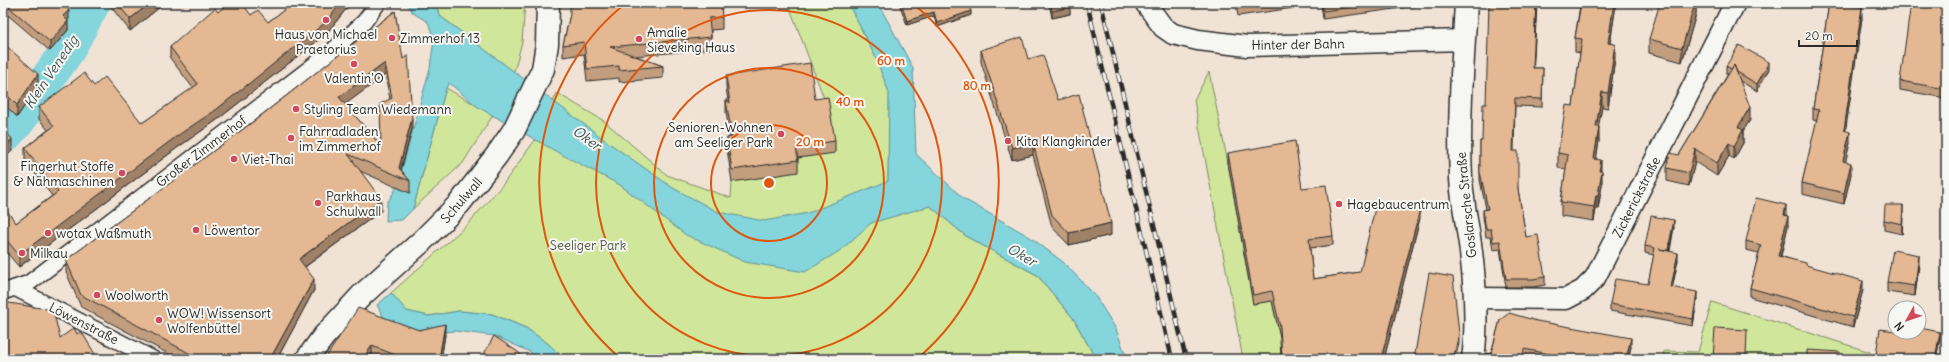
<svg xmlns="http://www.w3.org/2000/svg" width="1949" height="362" font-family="Delius,sans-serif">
<rect width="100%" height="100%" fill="#f0e3d6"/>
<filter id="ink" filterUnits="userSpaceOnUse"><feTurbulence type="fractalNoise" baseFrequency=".025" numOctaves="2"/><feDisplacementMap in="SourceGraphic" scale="8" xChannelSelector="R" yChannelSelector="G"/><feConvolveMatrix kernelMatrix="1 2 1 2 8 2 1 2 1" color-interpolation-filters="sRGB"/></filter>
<g filter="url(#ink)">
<path fill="#d0e69b" stroke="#7e8863" d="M435 3H525L522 42 514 72 440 16Z
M788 3H848L875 56 890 93 888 181 930 206 967 237 1037 275 1073 318 1096 359H564L550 345 526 328 492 314 459 311 429 316 406 311 391 293 468 224 504 183 535 140 557 93 604 121 667 175 731 198 732 181 796 159 828 109Z
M1209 72 1228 163 1253 304 1272 301 1280 337 1281 359H1243L1194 100Z
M446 88 493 115 463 163 413 209Z
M1712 302 1870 352V359H1663L1664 351 1698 352Z"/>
<path fill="#84d5dc" stroke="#609195" d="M89 3H100L88 18 90 21 79 33 83 38 37 123 3 154V135L24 114 50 64 72 32 76 18Z
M406 3H435L440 16 609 143 673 188 718 212 764 221 808 213 888 181 889 93 875 56 848 3H878L913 68 916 154 964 199 1030 237 1063 262 1094 294 1116 329 1127 359H1096L1073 318 1037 275 967 237 930 206 871 223 841 250 805 272 745 262 686 235 620 185 557 152 478 107 449 83 446 88 413 209 402 220 386 221 387 203 397 187 430 68 434 39 428 22 413 13Z
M391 293 407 311 429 316 459 311 492 314 526 328 550 345 564 359H538L530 352 495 336 455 331 426 334 385 320 377 305Z"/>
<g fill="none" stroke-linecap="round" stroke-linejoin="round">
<path stroke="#84d5dc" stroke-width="35" d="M3 137 18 121 67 51 93 3"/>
<g stroke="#2b2b2b" stroke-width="18">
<path id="pedestrian" d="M15 288 153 359
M3 292 29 283 331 52 364 22 378 3"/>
</g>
<g stroke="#2b2b2b" stroke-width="23">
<path id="minor" d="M1146 4 1163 27 1173 34 1198 40 1247 46 1464 40
M1475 298 1566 299 1583 290 1595 278 1735 3"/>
</g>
<g stroke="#2b2b2b" stroke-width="25">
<path id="tertiary" d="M307 359 324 336 362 295 421 242 459 204 497 155 514 130 543 69 547 44 548 3"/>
</g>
<g stroke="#2b2b2b" stroke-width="25">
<path id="secondary" d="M1466 3C1463 61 1458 120 1461 178 1462 200 1467 223 1470 244 1475 282 1478 322 1473 359"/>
</g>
<use href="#pedestrian" stroke="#f6f6f2" stroke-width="15"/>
<use href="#minor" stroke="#f6f6f2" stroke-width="20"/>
<use href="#tertiary" stroke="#f6f6f2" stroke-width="22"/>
<use href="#secondary" stroke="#f6f6f2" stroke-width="22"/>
<g stroke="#2b2b2b" stroke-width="4.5">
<path id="rail" d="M1087 3 1172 359
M1101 3 1186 359"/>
</g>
<use href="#rail" stroke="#f6f6f2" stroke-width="3" stroke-dasharray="9" stroke-linecap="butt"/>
</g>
<path fill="#c39e7e" stroke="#2b2b2b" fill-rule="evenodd" d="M3 3H61L69 19 67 20 68 30 50 51 3 11Z
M108 3H165L130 31Z
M293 3H351L326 34 217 120 177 148 19 267 3 248V208L16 223 52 196 25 160V148L48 130 39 119V107L94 86 142 123 193 88 170 58V47L218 12 251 15 268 22Z
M899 3H968L971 15 937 27 934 16 907 25Z
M1049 3H1069L1070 14 1052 18Z
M1198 3H1208L1198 4Z
M1236 3H1416V6L1323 19 1321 4 1238 16Z
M1537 3 1533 68H1543L1542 107 1515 106 1514 151 1518 189 1526 237 1545 277V285L1533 287H1506L1500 249 1493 250 1491 237H1486L1483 217V210L1486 209 1480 180V141H1482Z
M1578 3H1615V11L1610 43 1615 58 1608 108 1602 107 1598 127 1599 141 1596 159 1601 171 1602 185 1598 209H1596L1594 221 1561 216V202L1566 169 1558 168V153L1573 106 1580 53 1575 52V38L1580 5H1578Z
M1696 3V14L1682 62 1649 53V39Z
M1829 3H1851V5L1862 18 1845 131 1850 143 1845 161 1851 174 1844 204 1802 194V183L1817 121 1813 120V109Z
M1946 3V98L1900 90V81Z
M395 11 412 129 401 170 410 181V193L360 171 381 211 305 267 314 290 277 359H178L81 307 66 272V260L254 121ZM385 75 390 99 381 146 345 104Z
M570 15 722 17V29L711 30V49L636 56 663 66V78L619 82V78L587 81 584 54 563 57V45Z
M3 43 38 86 17 117 3 103Z
M981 50 1028 59 1058 100 1111 235 1069 245 1052 227 1033 155 1012 160 981 62Z
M1726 66 1769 69 1757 91 1740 81 1750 120 1743 131V143L1734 159 1729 156 1717 176 1695 162 1689 186 1667 181V168L1679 155 1728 74H1726Z
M726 76 815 99 835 141V153L798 158V172L732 182 727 149V138L730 137 726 112V100L728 101 726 87Z
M1228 153 1302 188 1333 236V245L1310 248 1313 279 1360 272 1420 218 1384 359H1281L1280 337 1272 301 1253 304 1228 163Z
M1786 214V216L1788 226 1781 256 1806 265 1863 290 1853 327 1750 297V288L1759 253 1746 250V241Z
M1903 215 1902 234 1884 230V220Z
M1674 227 1670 251 1678 260 1672 288 1697 299 1693 326 1610 311V304L1648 284 1654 255 1645 253V246Z
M1919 265 1915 296 1887 292V282Z
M1500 320 1631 347 1628 359H1532L1524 358V359H1486L1491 354Z
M419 330 445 335 441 359H376L372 357 370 359H325Z
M1919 335 1940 338 1936 359H1876V354Z"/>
<path fill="#9f8167" stroke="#2b2b2b" d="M150 3H165L130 31V19Z
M341 3H351L326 34 217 120 177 148 19 267V255Z
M1536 3H1537L1533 76V68Z
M1614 3H1615V11L1608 57V43Z
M1693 3H1696V14L1682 62V48Z
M1070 7V14L1052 18V11Z
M1862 7V18L1844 141V130Z
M69 10V19L63 26V16Z
M971 11V15L937 27V23Z
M934 12V16L907 25V21Z
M68 21V30L50 51V42Z
M1615 44V58L1608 108V93Z
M1769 62V69L1757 91V84Z
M385 63V75L339 109V97Z
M38 74V86L17 117V105Z
M1602 92V107L1596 141V127Z
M1750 107V120L1743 131V143L1734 159V146L1738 127Z
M412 118V129L399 176V168Z
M1599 127V141L1594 173V159Z
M1850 132V143L1843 172V161Z
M12 139V151L3 160V149Z
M1033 143V155L1012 160V148Z
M1729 143V156L1717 176V163Z
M1695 149V162L1689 186V173Z
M1601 160V174L1599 171Z
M1851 163V174L1844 204V193Z
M1602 171V185L1598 209V195Z
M1596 195V209L1594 221V207Z
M381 199V211L299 271V259Z
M1786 205V214L1784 225V215Z
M1903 205V215L1902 234V224Z
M1420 209V218L1384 359H1381Z
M1788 216V226L1778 265V256Z
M1674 220V227L1668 257V250Z
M1111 223V235L1069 245V233Z
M1678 253V260L1671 295V287Z
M1919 255V265L1915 296V286Z
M314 279V290L277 359H270Z
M1863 281V290L1853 327V317Z
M1697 292V299L1693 326V319Z
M445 324V335L441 359H439Z
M1940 332V338L1936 359H1935Z
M1459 334V344L1455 359H1453Z
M1631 338V347L1628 359H1626Z
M372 346V357L370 359H362Z"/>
<path fill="#e3b893" stroke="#2b2b2b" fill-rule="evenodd" d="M4 3H61L69 10 63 16 68 21 50 42Z
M117 3H150L130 19Z
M229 3H242L251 15 258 10 268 22 293 3H341L326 22 217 109 177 136 19 255 3 236V208V209L5 208 16 223 58 192 25 148 54 126 39 107 84 73 94 86 105 77 142 123 198 84 170 47 215 8 218 12Z
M570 3H721L722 17 709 18 711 37 610 47 663 66 619 70V66L587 69 584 42 563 45 570 14Z
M901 3H968L971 11 937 23 934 12 907 21Z
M1050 3H1069L1070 7 1052 11Z
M1237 3H1277L1238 8Z
M1322 3H1386L1323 11Z
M1489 3H1536L1533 68H1543L1542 99 1515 98 1513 151H1518V189L1526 237 1538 235 1545 277 1533 279H1506L1500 241 1493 242 1491 229H1486L1483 210 1488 209 1480 172V141H1482L1483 104H1486Z
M1581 3H1614L1608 43 1615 44 1608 93 1602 92 1596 127H1599L1594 159 1601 160 1599 171H1602L1598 195H1596L1594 207 1561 202 1568 155 1558 153 1566 105 1573 106 1582 39 1575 38Z
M1660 3H1695L1682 48 1649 39Z
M1829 3H1849V5L1862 7 1844 130 1850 132 1843 161 1851 163 1844 193 1802 183 1819 110 1813 109Z
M1911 3H1946V89L1900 81Z
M395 11 403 59 408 55 412 118 399 168 410 181 348 154 381 199 299 259 314 279 270 359H200L81 295 66 260 254 121ZM385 63 392 98 380 104 381 146 339 97Z
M1022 37 1028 59 1043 55 1058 100 1079 94 1111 223 1069 233 1052 215 1033 143 1012 148 981 50Z
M3 43 38 74 17 105 3 91Z
M1739 45 1769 62 1757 84 1737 72 1734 65 1731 69 1726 66Z
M810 63 815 99 828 97 835 141 796 147 798 160 732 170 727 138 732 137 726 100 730 103 726 76Z
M1734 65 1750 107 1738 127 1743 130 1734 146 1729 143 1717 163 1695 149 1689 173 1667 168 1670 153 1679 155Z
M6 132 12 139 3 149V135Z
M1295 141 1302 188 1326 185 1333 236 1309 239 1313 279 1360 272 1376 204 1420 209 1381 359H1282L1280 327 1272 291 1253 295 1228 153Z
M1756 198 1786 205 1784 215 1788 216 1778 256 1806 263V265L1863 281 1853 317 1750 288 1761 245 1746 241Z
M1885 205H1903L1902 224 1884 220Z
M1651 216 1674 220 1668 250 1659 249 1678 253 1671 287 1697 292 1693 319 1610 304 1615 279 1648 284 1655 248 1645 246Z
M1893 250 1919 255 1915 286 1887 282Z
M1429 273 1453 277 1459 334 1453 359H1414Z
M9 303 53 310 60 338 74 328 77 334 81 331 98 359H3V305Z
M358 308 419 330 445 324 439 359H406L372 346 362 359H325Z
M1509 313 1537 321 1631 338 1626 359H1575L1524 349 1523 359H1486L1487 353 1491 354 1500 320Z
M1715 328 1747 330 1746 359H1713Z
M1920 328 1940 332 1935 359H1903L1876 354 1880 329 1895 331V332H1901L1919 335Z
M494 336 518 352 525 359H481Z
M1807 350 1840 352 1839 359H1807Z"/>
</g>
<g fill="none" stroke="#df570e" stroke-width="2">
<circle cx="769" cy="183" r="58"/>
<circle cx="769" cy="183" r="115"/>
<circle cx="769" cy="183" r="173"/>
<path d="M620 358A230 230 0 0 1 626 3M912 3A230 230 0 0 1 918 358"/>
</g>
<g fill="#d1495b" stroke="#f6f6f2" stroke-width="1.5">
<circle cx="326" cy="20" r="4"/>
<circle cx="392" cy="38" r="4"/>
<circle cx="639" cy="39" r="4"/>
<circle cx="354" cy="64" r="4"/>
<circle cx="296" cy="109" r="4"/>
<circle cx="781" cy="134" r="4"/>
<circle cx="291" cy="138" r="4"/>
<circle cx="1008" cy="141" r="4"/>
<circle cx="234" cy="159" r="4"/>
<circle cx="122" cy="173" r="4"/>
<circle cx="318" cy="203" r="4"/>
<circle cx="1339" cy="204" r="4"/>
<circle cx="196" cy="230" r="4"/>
<circle cx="48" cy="233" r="4"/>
<circle cx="22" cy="253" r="4"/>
<circle cx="97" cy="295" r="4"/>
<circle cx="159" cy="320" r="4"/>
</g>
<g text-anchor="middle" stroke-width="4" stroke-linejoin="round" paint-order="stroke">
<g font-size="13" fill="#2b2b2b" stroke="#f6f6f2" text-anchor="start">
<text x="647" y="37">Amalie<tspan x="647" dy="15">Sieveking Haus</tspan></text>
<text x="326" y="39" text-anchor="middle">Haus von Michael<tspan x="326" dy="15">Praetorius</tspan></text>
<text x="400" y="43">Zimmerhof 13</text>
<text x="354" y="83" text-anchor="middle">Valentin'O</text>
<text x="304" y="114">Styling Team Wiedemann</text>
<text x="773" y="132" text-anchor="end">Senioren-Wohnen<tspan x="773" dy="15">am Seeliger Park</tspan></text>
<text x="299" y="136">Fahrradladen<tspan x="299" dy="15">im Zimmerhof</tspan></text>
<text x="1016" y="146">Kita Klangkinder</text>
<text x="242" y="164">Viet-Thai</text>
<text x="114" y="171" text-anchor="end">Fingerhut Stoffe<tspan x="114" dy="15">&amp; Nähmaschinen</tspan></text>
<text x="326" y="201">Parkhaus<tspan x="326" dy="15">Schulwall</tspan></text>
<text x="1347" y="209">Hagebaucentrum</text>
<text x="204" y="235">Löwentor</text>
<text x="56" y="238">wotax Waßmuth</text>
<text x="30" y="258">Milkau</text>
<text x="105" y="300">Woolworth</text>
<text x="167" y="318">WOW! Wissensort<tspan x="167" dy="15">Wolfenbüttel</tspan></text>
</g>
<g font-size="13" fill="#2b2b2b" stroke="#f6f6f2">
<text transform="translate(1298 44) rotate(-1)" y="5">Hinter der Bahn</text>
<text transform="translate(201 151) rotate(-37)" y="5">Großer Zimmerhof</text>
<text transform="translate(1636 197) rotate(-63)" y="5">Zickerickstraße</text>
<text transform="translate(461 200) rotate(-49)" y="5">Schulwall</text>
<text transform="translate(1466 205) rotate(-96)" y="5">Goslarsche Straße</text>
<text transform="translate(84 323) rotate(27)" y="5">Löwenstraße</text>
</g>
<g font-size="13" fill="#545a47" stroke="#f6f6f2">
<text x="588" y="250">Seeliger Park</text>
</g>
<g font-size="14" font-style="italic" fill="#415657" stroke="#f6f6f2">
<text transform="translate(51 72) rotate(-56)" y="5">Klein Venedig</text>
<text transform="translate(587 138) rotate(36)" y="5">Oker</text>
<text transform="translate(1022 255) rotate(30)" y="5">Oker</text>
</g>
</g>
<circle cx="769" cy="183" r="6" fill="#df570e" stroke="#f6f6f2" stroke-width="2"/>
<g font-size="12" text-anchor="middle" font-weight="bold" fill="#df570e" stroke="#f6f6f2" stroke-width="4" stroke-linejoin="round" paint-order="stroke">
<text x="891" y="65">60 m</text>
<text x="977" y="90">80 m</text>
<text x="850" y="106">40 m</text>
<text x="810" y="146">20 m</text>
</g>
<rect width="1949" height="362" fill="none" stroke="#f6f6f2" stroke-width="16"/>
<rect x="8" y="8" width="1933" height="346" fill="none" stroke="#2b2b2b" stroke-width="1.5" filter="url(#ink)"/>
<g transform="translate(1907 320) rotate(230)"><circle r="19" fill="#f6f6f2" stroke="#a5a5a2"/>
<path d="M0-3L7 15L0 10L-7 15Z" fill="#d1495b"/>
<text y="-6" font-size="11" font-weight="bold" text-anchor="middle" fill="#2b2b2b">N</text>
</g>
<path d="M1799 40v6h58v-6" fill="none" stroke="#2b2b2b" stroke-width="2"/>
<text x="1805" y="40" font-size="12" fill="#2b2b2b" stroke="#f6f6f2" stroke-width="3" paint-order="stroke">20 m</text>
</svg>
